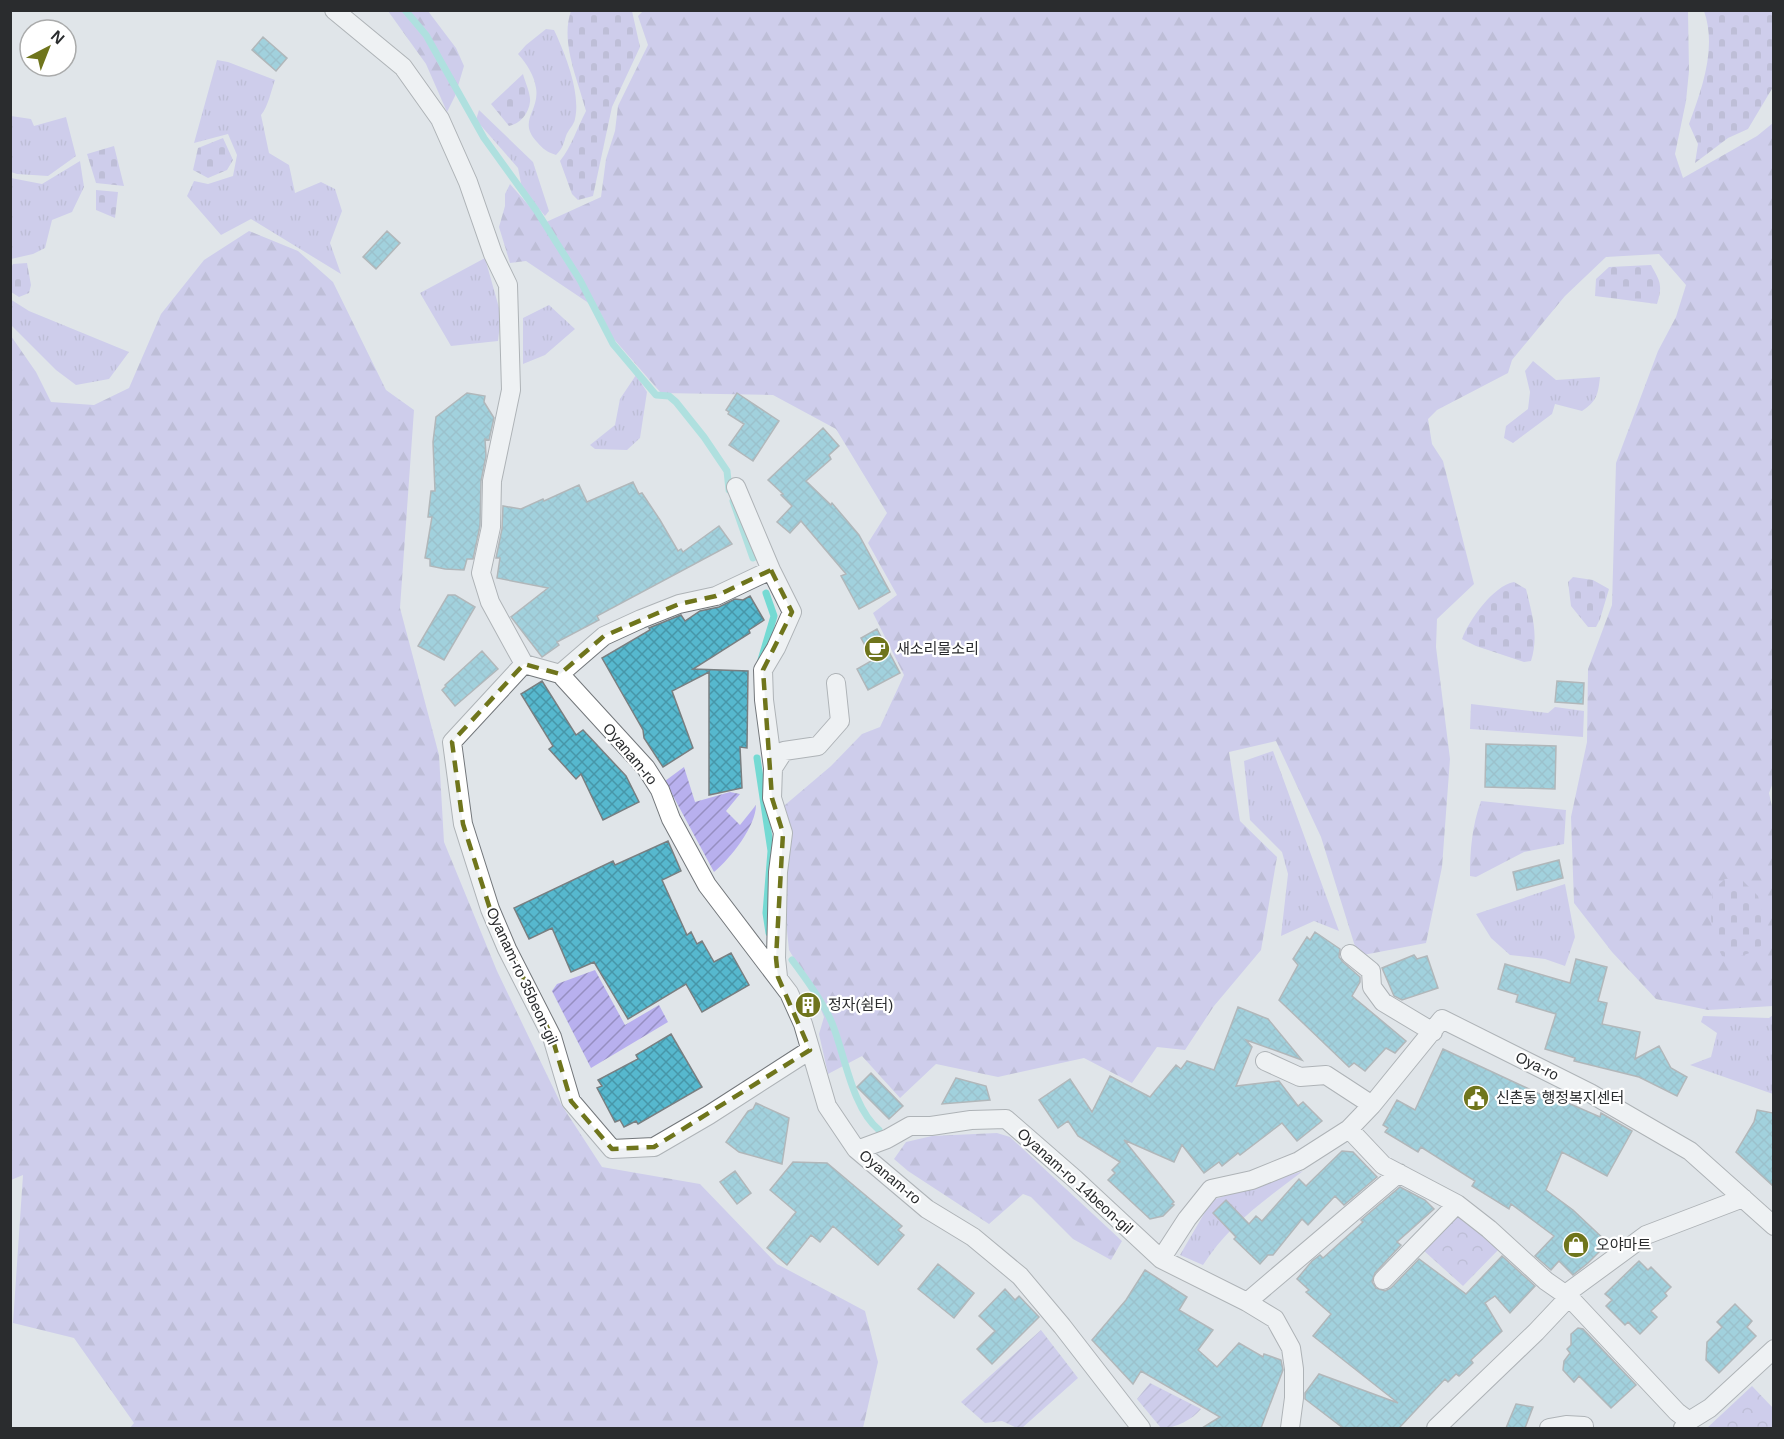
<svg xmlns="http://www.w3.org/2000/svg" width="1784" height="1439" font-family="Arial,'Noto Sans KR',sans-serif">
<defs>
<pattern id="grass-tufts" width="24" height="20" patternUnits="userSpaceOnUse" patternTransform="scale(1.5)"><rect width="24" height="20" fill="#b8b0ee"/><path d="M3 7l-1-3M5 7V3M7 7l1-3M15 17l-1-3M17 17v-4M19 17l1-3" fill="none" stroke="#968fc1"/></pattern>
<pattern id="forest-firs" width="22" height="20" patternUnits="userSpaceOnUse" patternTransform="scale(1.5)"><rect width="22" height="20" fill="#b8b0ee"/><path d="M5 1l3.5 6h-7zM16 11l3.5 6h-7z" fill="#968fc1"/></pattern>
<pattern id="cemetery-stones" width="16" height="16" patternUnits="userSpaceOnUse" patternTransform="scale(1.5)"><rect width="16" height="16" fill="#b8b0ee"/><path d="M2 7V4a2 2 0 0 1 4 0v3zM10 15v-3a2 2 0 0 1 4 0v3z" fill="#968fc1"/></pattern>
<pattern id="park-crowns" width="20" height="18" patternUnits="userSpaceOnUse" patternTransform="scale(1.5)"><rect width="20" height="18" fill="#b8b0ee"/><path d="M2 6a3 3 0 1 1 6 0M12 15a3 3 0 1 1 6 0" fill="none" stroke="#968fc1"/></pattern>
<pattern id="garden-furrows" width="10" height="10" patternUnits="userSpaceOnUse" patternTransform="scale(1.5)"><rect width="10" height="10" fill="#b8b0ee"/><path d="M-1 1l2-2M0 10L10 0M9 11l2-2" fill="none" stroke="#968fc1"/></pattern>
<pattern id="building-cross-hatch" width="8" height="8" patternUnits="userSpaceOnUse" patternTransform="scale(1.5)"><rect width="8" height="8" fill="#56b8ce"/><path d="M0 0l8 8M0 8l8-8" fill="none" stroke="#4796a8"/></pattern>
</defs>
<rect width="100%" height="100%" fill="#e0e5e9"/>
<path fill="url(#grass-tufts)" d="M546 29 554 30C565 53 581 93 575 119 574 125 568 130 566 136 563 145 563 148 556 155 547 152 543 149 537 142 517 121 540 111 536 88 534 75 527 64 518 54L526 45Z
M217 60 228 62 275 80C271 91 268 107 261 115L269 153 289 165 295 193 321 182 335 189 342 211 330 243 341 274 251 219 221 235 187 196 194 181 208 184 233 176 237 155 228 134 194 143Z
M479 110 533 162 549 211 545 216 522 188 518 168 476 120Z
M11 116 31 119 34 126 66 117 76 156 48 176 17 174 11 172Z
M80 161 84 187 72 212 52 220 45 248 33 254 11 259V178L42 184Z
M485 258 501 315 498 341 451 346 420 293Z
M10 299 29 311 129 352 109 379 76 385 56 370 11 325Z
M549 305 575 329 545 355 523 364V318Z
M1533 361 1556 380 1600 377C1598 395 1597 401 1582 411L1555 404 1552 414 1513 443 1504 438 1506 426 1528 409 1530 392 1525 371Z
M636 375 647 392 640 438 627 450 595 449 590 445 615 425 620 399Z
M1471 704 1548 713 1555 707 1584 711 1583 737 1470 729Z
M1273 751 1339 931 1314 921 1281 936 1288 874 1282 852 1250 820 1244 761Z
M1565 884 1575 937 1565 966 1545 959 1510 955 1491 938 1476 914Z
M1773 1015V1094L1690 1065 1711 1057 1717 1033 1701 1022 1703 1016 1769 1018Z
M1303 1171C1266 1199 1228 1225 1203 1265L1180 1255 1212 1200Z"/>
<path fill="url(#forest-firs)" d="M388 11H428L456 48 464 66 455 96 447 112 426 64Z
M643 11H1688L1689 71 1686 101 1675 154 1683 178 1757 136 1773 123 1774 780 1769 793 1774 816 1773 1006 1708 1010 1656 999 1612 952 1574 903 1571 817 1587 742 1588 669 1612 605 1616 463 1658 351 1676 317 1686 285 1659 254 1606 257 1565 296 1512 360 1508 373 1437 410 1428 419 1432 444 1443 461 1474 584 1437 619 1436 647 1450 759 1442 867 1426 943 1358 956 1321 837 1276 741 1229 752 1240 821 1277 857 1261 950 1214 1006 1185 1050 1157 1047 1132 1083 1084 1058 998 1077 936 1064 900 1098 862 1056 828 1074 819 1034 824 1017 813 990 789 950 784 902 785 805 831 766 862 734 880 727 904 675 873 613 897 595 868 543 887 513 836 429 773 395 661 393 613 338 599 310 526 261 510 263 499 227 505 206V194L510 184 544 223 601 197 606 159 615 131 618 106 648 45 638 16Z
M249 231 298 251 333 282 386 390 414 410 400 608 439 755 444 842 497 971 561 1104 602 1167 700 1184 777 1264 865 1311 878 1362 863 1428H130L134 1423 74 1338 13 1323 23 1175 11 1180V336L36 372 51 402 94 405 129 388 161 314 204 260Z
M1481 801 1566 810 1564 844 1524 852 1476 877 1470 876C1470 850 1472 826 1481 801Z
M997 1133 1010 1137 1122 1241 1111 1260 1073 1239 1031 1197 1023 1194 989 1224 908 1171 894 1159 906 1142 932 1136Z"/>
<path fill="url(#cemetery-stones)" d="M571 11H632L640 47 612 107 593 196 578 200 572 194 560 161C572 146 577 128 586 111 578 80 560 42 571 11Z
M1704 11H1773V87L1748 129 1728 138 1695 163 1698 144 1689 124C1702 89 1717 48 1704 11Z
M523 74C525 82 531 94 530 102 529 113 520 124 509 126L491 104Z
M223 138 233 160 227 170 208 178 193 170 198 148Z
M114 146 124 186 96 183 87 154Z
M96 190 118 192 115 218 96 210Z
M27 263 31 285 29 293 19 297 11 292V268L13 264Z
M1651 265C1660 281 1663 285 1657 304L1595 296 1596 279 1609 267Z
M1573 577 1593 580 1609 589 1600 619 1596 627H1588L1571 606 1568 582Z
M1514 582 1526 589C1532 614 1539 636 1531 661L1524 662 1476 646 1462 639C1469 620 1493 586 1514 582Z
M1740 878 1758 896 1766 926 1764 943C1752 954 1739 959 1722 956L1713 938 1711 918 1713 890 1725 879Z"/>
<path fill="url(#park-crowns)" d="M1459 1213 1501 1247 1463 1286 1423 1250Z
M1752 1386 1773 1408V1428H1707Z"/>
<path fill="url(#garden-furrows)" d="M684 767 695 802 730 792 740 794 726 811 740 825 756 805C756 826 731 858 714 872L665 781Z
M595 970 625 1025 659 1005 668 1022 591 1068 552 991 557 984Z
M1041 1330 1078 1378 1022 1428H1017L1002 1421 985 1423 961 1402Z
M1150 1383 1201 1409C1192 1420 1174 1429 1161 1428L1137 1399Z"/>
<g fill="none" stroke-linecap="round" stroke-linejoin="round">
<path stroke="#74dad3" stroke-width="7" d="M405 10 426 35 484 138 536 210 580 280 613 344 656 395 669 396 676 402 704 437 727 471 729 490
M733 501 753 558
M761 660 774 616 766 593
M757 758 771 851 766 913 769 933
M792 960C804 976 825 1006 832 1023 845 1055 852 1108 879 1130"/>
</g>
<path fill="url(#building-cross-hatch)" stroke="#797f81" stroke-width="1.5" d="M263 37 287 58 276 71 252 50Z
M387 231 400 243 376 269 363 257Z
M467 393 485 396 484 402 494 418 489 440 485 439 486 456 481 481 480 526 473 559H467L464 570 445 569 430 566V559L425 558 432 517H428L431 491H435L433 442 436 417Z
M737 393 779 421 753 461 729 445 744 424 728 414 729 412 726 410Z
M823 428 839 446 829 455 831 459 806 481 831 505 832 503 859 535 890 592 859 609 841 576 846 574 801 521 790 533 777 522 792 506 781 495 783 494 768 480Z
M633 482 639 494 642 493 660 520 678 551 681 549 683 552 719 526 732 544 597 616 599 620 557 642 559 645 542 657 511 617 548 588 497 578 500 558H496L502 529 503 506 521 509 543 499 544 501 579 485 587 502Z
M448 595H455L475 607 444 660 418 646Z
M750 596 764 620 749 630 750 633 693 669 748 671 747 748 740 747 742 788 709 795V672L672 691 693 748 663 767 644 738 643 730 602 658 650 630 649 628 681 615 685 621 700 611 719 607 735 599 743 600Z
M877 629 900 673 868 690 857 669 873 660 861 638Z
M482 651 498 669 455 706 442 690 446 686 445 685Z
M542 681 576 735 583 730 626 776 639 802 603 820 581 774 576 779 549 749 553 746 521 694Z
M1557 681 1584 683 1583 704 1555 702Z
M1486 744 1556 746 1555 789 1485 787Z
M668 841 681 871 662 880 687 935 691 932 697 944 702 941 714 962 731 953 749 985 702 1012 686 984 628 1019 594 962 571 972 552 928 529 939 514 908 613 861 615 865Z
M1559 860 1563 878 1517 890 1513 872Z
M1315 932 1340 949 1339 957 1343 962 1360 977V982L1352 996 1406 1041 1395 1053 1386 1048 1365 1071 1354 1063 1349 1067 1279 1000 1298 965 1293 959 1307 937 1310 940Z
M1414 955 1417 959 1427 956 1438 988 1402 1000 1394 996 1382 968Z
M1576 959 1607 967 1598 1001 1607 1003 1602 1024 1640 1032 1635 1059 1659 1046 1671 1068 1687 1077 1677 1096 1639 1077 1574 1061 1575 1058 1545 1049 1556 1014 1516 1002 1518 995 1498 989 1505 964 1570 983Z
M1238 1007 1268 1019 1302 1060 1246 1040 1252 1047 1236 1086 1279 1081 1298 1106 1303 1102 1322 1121 1297 1141 1282 1123 1240 1155 1238 1153 1222 1166 1219 1162 1204 1173 1182 1145 1174 1162 1124 1140 1174 1202 1172 1204 1174 1205 1163 1216 1150 1219 1108 1180 1115 1173 1112 1170 1120 1162 1078 1136 1068 1121 1058 1128 1039 1100 1070 1079 1092 1112 1110 1076 1150 1097 1176 1065 1181 1069 1187 1061 1214 1070Z
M671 1034 702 1087 638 1124 636 1121 624 1127 620 1120 615 1122 597 1088 602 1086 598 1080 638 1059 636 1055Z
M1443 1049 1542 1095 1543 1092 1600 1117 1601 1113 1632 1131 1607 1176 1562 1152 1546 1190 1573 1210 1608 1243 1588 1263 1573 1275 1559 1261 1551 1270 1535 1256 1554 1236 1511 1204 1509 1209 1472 1186 1475 1181 1421 1147 1418 1152 1385 1132 1388 1128 1383 1125 1397 1100 1415 1110Z
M871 1073 903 1106 889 1119 857 1087Z
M956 1078 986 1086 990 1100 942 1104Z
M756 1103 789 1118 782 1164 739 1152 726 1142 748 1111 753 1109Z
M1757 1110 1773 1113V1186L1736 1152 1754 1122Z
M1342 1151 1353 1152 1377 1177 1344 1205 1335 1196 1308 1225 1302 1219 1273 1255H1268L1260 1264 1234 1239 1236 1237 1213 1213 1226 1200 1249 1224 1256 1216 1262 1221 1299 1179 1306 1186Z
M793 1162 827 1163 902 1226 898 1230 904 1235 878 1265 833 1226 820 1242 811 1235 787 1265 767 1248 796 1212 770 1190Z
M735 1171 751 1193 737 1204 720 1182Z
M1400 1187 1425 1200 1434 1209 1397 1242 1401 1245 1375 1273 1372 1282 1376 1288 1385 1291 1391 1288 1419 1259 1466 1294 1502 1256 1535 1286 1510 1313 1495 1296 1485 1303 1502 1331 1471 1360 1473 1363 1459 1376 1456 1374 1448 1382 1445 1379 1399 1428H1343L1305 1399V1393L1319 1374 1398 1403 1313 1336 1331 1314 1306 1292 1309 1290 1297 1279 1312 1261 1320 1255 1323 1258 1363 1222 1361 1220Z
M1639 1261 1648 1270 1651 1267 1671 1287 1665 1293 1667 1296 1651 1311 1657 1317 1640 1334 1628 1322 1625 1325 1606 1306 1612 1300 1605 1294Z
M938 1264 974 1293 954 1318 918 1289Z
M1145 1270 1187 1297 1179 1310 1213 1330 1198 1350 1217 1367 1239 1343 1263 1357 1264 1354 1281 1360 1283 1370 1261 1428H1202L1220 1417 1141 1371 1133 1384 1092 1340 1126 1300Z
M1005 1289 1015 1300 1019 1296 1039 1317 992 1364 977 1349 995 1331 979 1316Z
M1735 1304 1752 1321 1747 1327 1756 1336 1719 1373 1706 1360 1707 1342 1722 1327 1717 1322Z
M1578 1328 1583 1329 1636 1385 1611 1408 1579 1376 1574 1382 1563 1370 1564 1361 1570 1353 1567 1349 1571 1345V1334Z
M1516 1404 1533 1407 1525 1428H1506Z"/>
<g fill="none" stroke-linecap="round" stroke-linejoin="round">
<g stroke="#72767a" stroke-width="20">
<path id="minor" d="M334 10 403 67 440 119 468 182 493 254 508 285 511 390 492 481 491 527 481 573 490 602 524 664 560 674 646 768 660 790 671 819 707 885 789 993 803 1024 827 1106 856 1149 927 1209 973 1237 1020 1276 1062 1326 1141 1428
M736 487 771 570 792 612 776 648 763 670 764 700 773 768 772 798 783 833 778 872 776 958 778 977
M524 664 452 742 463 824 490 909 507 949 552 1037 571 1101 612 1149 654 1147 709 1115 810 1050
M560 674 604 636 641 619 679 604 716 596 771 570
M773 768 784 751 818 746 840 721 836 683
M1350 954 1371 971 1372 987 1383 1002 1433 1032
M1265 1061 1300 1077 1326 1075 1372 1105
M1349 1129 1383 1165 1457 1204 1489 1229 1546 1281 1569 1297 1677 1412 1689 1421
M856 1149H860L887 1139 910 1126H931L971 1120 1006 1119 1075 1179 1161 1259 1247 1302 1275 1319 1291 1348 1294 1369V1398L1290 1428
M1161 1259 1187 1219 1211 1189 1252 1180 1299 1161 1349 1129 1372 1105 1442 1019 1590 1093 1690 1151 1774 1226
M1383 1280 1457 1204
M1247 1302 1399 1173
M1436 1428 1536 1332 1569 1297 1571 1290 1646 1235 1743 1198
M1549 1428 1566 1425 1584 1426
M1683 1428 1689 1421 1710 1408 1774 1349"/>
</g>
<use href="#minor" stroke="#fff" stroke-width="18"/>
</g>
<path d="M0 0H1784V1439H0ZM771 570 792 612 763 670 772 798 783 833 776 958 778 977 810 1050 654 1147 612 1149 571 1101 552 1037 490 909 463 824 452 742 524 664 560 674 604 636 679 604 716 596Z" fill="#e0e5e9" fill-opacity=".55" fill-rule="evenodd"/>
<path fill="none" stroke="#6f751c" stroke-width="4.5" stroke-dasharray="12 8" stroke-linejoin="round" d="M771 570 792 612 763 670 772 798 783 833 776 958 778 977 810 1050 654 1147 612 1149 571 1101 552 1037 490 909 463 824 452 742 524 664 560 674 604 636 679 604 716 596Z"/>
<defs>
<g id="cafe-disc" transform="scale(1.35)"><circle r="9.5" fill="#6f751c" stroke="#fff"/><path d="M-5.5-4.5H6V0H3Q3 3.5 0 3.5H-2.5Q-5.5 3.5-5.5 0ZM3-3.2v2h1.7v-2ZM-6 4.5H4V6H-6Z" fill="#fff"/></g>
<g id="building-disc" transform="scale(1.35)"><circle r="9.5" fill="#6f751c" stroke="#fff"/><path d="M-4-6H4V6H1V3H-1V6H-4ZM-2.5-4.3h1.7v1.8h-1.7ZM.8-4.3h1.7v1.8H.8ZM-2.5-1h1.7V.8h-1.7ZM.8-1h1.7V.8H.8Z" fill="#fff"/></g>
<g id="civic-disc" transform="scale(1.35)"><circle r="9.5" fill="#6f751c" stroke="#fff"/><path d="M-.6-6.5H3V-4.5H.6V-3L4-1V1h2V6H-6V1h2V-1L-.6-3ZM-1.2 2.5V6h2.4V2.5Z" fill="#fff"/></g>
<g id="shop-disc" transform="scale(1.35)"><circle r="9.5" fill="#6f751c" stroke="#fff"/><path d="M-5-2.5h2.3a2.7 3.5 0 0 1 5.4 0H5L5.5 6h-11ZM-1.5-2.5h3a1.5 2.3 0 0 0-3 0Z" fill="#fff"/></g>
</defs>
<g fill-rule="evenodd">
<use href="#cafe-disc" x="877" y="649"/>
<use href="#building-disc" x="808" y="1005"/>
<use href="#civic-disc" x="1476" y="1098"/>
<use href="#shop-disc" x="1576" y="1245"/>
</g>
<g text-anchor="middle" stroke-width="4.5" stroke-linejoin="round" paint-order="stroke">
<g font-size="15" fill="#2a2c2e" stroke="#fff" text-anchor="start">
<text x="896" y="654">새소리물소리</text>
<text x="828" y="1010">정자(쉼터)</text>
<text x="1496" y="1103">신촌동 행정복지센터</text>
<text x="1596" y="1250">오야마트</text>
</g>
<g font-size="15" fill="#2a2c2e" stroke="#fff">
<text transform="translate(630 754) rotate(50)" y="5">Oyanam-ro</text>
<text transform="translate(522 976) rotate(65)" y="5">Oyanam-ro 35beon-gil</text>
<text transform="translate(1537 1066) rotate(26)" y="5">Oya-ro</text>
<text transform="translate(890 1177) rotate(40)" y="5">Oyanam-ro</text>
<text transform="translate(1075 1181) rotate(42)" y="5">Oyanam-ro 14beon-gil</text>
</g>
</g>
<rect width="1784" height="1439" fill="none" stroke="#2a2c2e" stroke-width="24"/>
<g transform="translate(48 48) rotate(42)"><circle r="28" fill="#ffffff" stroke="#aaabab" stroke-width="1.5"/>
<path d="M0-4.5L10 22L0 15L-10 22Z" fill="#6f751c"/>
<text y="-9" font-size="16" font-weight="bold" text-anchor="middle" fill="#2a2c2e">N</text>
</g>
</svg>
